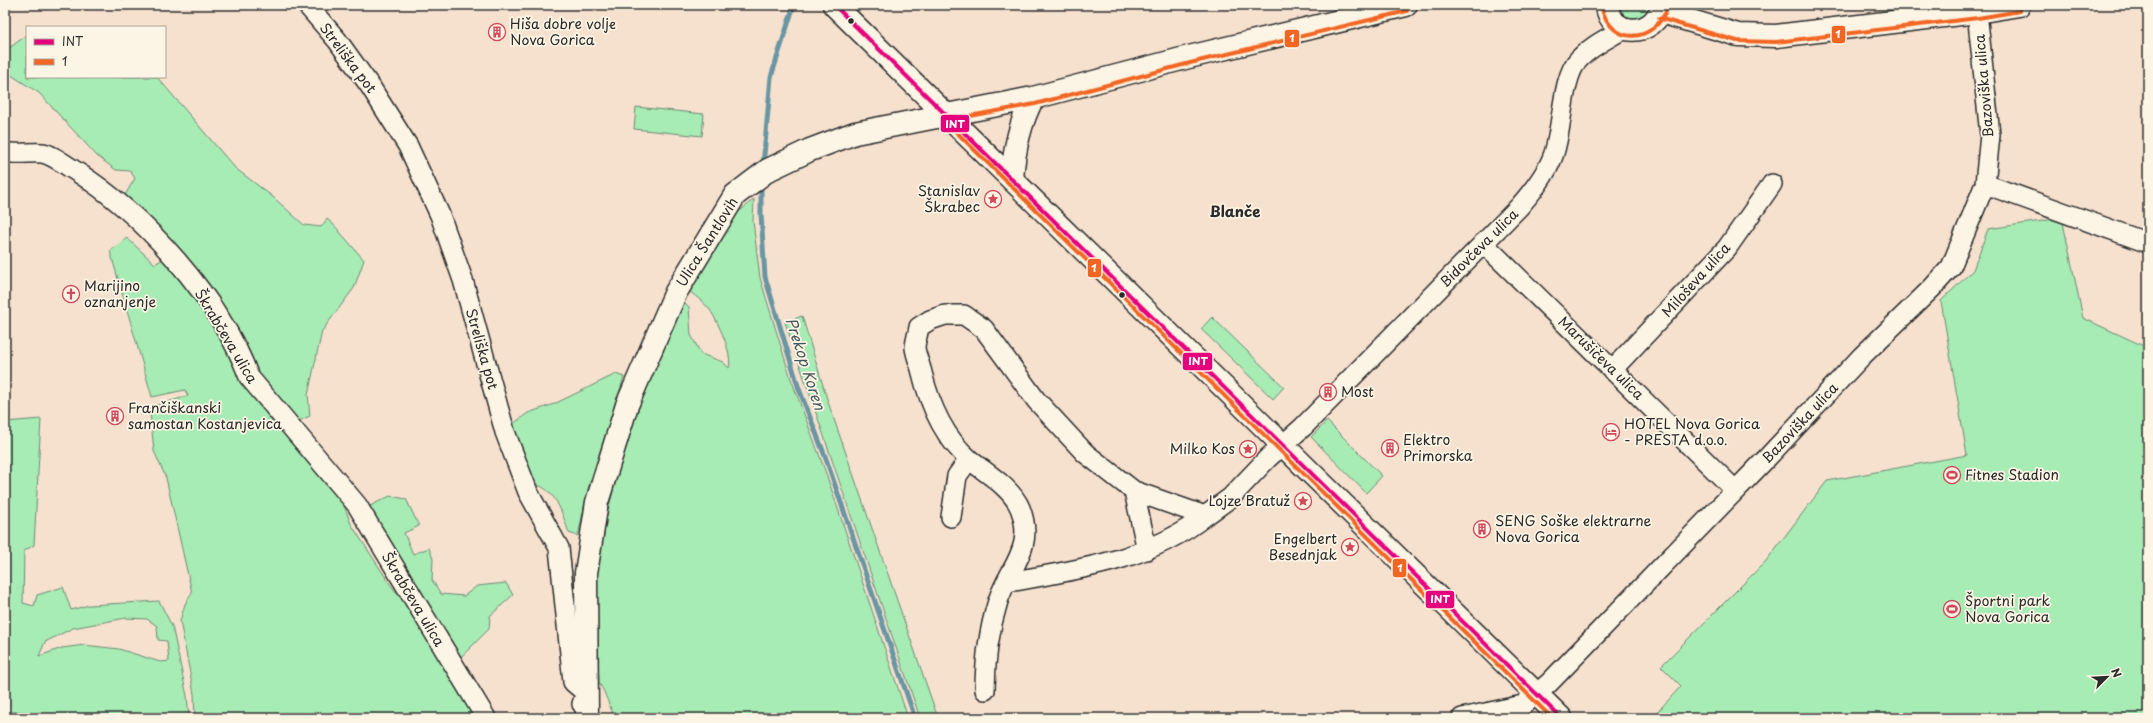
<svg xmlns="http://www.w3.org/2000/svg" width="2153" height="723" font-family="'Playpen Sans',sans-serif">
<rect width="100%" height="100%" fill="#f6e1cf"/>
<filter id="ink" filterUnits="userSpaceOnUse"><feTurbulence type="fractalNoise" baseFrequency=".025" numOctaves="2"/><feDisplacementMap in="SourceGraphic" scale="8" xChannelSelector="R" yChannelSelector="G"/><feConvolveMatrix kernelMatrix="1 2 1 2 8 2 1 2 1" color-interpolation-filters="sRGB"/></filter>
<g filter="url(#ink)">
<path fill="#a7ebb5" stroke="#698b70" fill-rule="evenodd" d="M1618 5H1651C1647 17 1637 21 1625 16Z
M27 35V77H157L235 168 273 197 304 225 321 227 327 219 333 224 364 260 354 288 322 331 308 395 310 416 292 424 124 197 135 178 130 171 116 170 97 156 39 93 11 75H5V51Z
M636 107 704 114 702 136 634 129Z
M754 199 753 221 760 278 790 376 827 476 908 718H616C608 706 607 695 599 683L594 578 601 537 627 438 680 304 685 303 689 307 691 335 701 354 723 362 729 368C733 354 718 322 710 310 704 302 694 295 686 289L735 215Z
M2062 218 2083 318 2148 348V718H1652L1681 686 1661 666 1766 561 1827 481 1967 455 1941 301 1973 270 1988 229Z
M127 238 155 264 163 259 182 281 340 495 351 524 390 584 417 620 479 718H195L194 694 180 621 185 604 192 593 166 478 154 451 150 412 154 406 188 396 185 390 152 397 110 251Z
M802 316 828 402 938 718H920L785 322Z
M1212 317 1284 387 1273 399 1201 329Z
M616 374 624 377 588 489 578 536 569 533C562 513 556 489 534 484L510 426 528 413 554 404Z
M41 419 34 545 24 551 23 603 34 606 37 595 63 587 71 610 89 605 159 601 172 626 187 696 189 718H25L23 712H11L5 718V422ZM126 618 147 619 157 626 158 640 167 641 169 661 160 662 119 649 84 645 62 648 39 656 45 642 73 628Z
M1327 421 1382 476 1366 493 1311 437Z
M390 496 406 499 419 526 404 533 413 554 429 548 433 559 432 580 441 594 464 596 477 586 506 583 513 595 490 616 489 629 460 658 368 507Z"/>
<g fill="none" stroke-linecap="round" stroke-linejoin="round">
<path stroke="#6996a2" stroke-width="5" d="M763 166 771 77 794 5
M761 184V214L765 277 799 389 825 456 915 718"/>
<g stroke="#2b2b2b" stroke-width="22">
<path id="minor" d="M307 5 337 40 370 86 408 146 440 215 463 280 505 432 528 492 559 548 573 682 586 693 582 704
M12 153C22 154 33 152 42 153 52 154 65 165 74 170 144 214 220 299 249 377L357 505 486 718
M1985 184 2148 243
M1483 243 1735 490
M1612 370 1727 248 1772 184
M1134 491 1147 550
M951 517 957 476 969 459
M1008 582C1076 570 1149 561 1205 516
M985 690C985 659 989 630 998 601 1009 567 1036 548 1020 508 1011 487 987 474 970 460 943 437 929 403 921 369 919 362 916 355 915 348 915 342 918 334 919 327L930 320 945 315H964L984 329 1036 400 1085 453 1134 491 1205 516 1230 498 1268 458 1303 427 1519 207C1532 192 1546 175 1553 156 1563 131 1561 77 1579 59 1592 45 1609 38 1625 28
M1462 718 1523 705 1549 683 1766 459 1862 356 1932 288 1951 267 1985 184 1990 135 1977 12"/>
</g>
<g stroke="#2b2b2b" stroke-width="25">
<path id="tertiary" d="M1607 5C1609 38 1656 38 1662 5
M1661 12 1738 35 1776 36 1977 12 2019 5
M1012 179C1014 151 1019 124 1033 98
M587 718 586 573 597 502 627 405 676 292 735 195 768 170 810 150 855 133 1033 98 1189 57 1406 5"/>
</g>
<g stroke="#2b2b2b" stroke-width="25">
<path id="secondary" d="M834 5 1561 718"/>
</g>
<use href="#minor" stroke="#fcf5e5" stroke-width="19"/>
<use href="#tertiary" stroke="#fcf5e5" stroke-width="22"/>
<use href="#secondary" stroke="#fcf5e5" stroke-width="22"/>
<g stroke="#fcf5e5" stroke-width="7">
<path id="bus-1" d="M834 5 1561 718"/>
</g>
<g stroke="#fcf5e5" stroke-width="7">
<path id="bus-2" d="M1601 6C1611 47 1654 44 1668 7
M1659 18 1737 41 1776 42 1978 18 2020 11
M942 118 1552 718
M947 120 1035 104 1190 63 1407 11"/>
</g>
<use href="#bus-1" stroke="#e5007d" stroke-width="4"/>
<use href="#bus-2" stroke="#f26522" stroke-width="4"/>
</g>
</g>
<defs>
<g id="building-ring" transform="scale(0.9)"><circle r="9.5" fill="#fcf5e5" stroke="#d1495b" stroke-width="1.5"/><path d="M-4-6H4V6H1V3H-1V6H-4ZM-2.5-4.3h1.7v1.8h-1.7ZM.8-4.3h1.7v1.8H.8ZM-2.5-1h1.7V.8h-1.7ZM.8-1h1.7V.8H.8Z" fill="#d1495b"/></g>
<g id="sight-ring" transform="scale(0.9)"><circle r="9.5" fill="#fcf5e5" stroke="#d1495b" stroke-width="1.5"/><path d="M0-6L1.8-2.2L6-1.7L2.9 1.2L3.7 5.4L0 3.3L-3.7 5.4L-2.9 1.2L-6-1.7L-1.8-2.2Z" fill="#d1495b"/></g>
<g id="church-ring" transform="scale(0.9)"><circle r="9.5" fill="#fcf5e5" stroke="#d1495b" stroke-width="1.5"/><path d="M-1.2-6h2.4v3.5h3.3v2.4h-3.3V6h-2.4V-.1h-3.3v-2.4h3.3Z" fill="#d1495b"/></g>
<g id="hotel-ring" transform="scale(0.9)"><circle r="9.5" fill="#fcf5e5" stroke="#d1495b" stroke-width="1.5"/><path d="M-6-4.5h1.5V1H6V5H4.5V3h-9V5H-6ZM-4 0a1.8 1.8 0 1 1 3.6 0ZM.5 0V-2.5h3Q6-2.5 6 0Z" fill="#d1495b"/></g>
<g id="stadium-ring" transform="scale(0.9)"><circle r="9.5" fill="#fcf5e5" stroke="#d1495b" stroke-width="1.5"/><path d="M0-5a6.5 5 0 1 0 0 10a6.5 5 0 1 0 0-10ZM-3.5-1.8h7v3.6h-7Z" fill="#d1495b"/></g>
</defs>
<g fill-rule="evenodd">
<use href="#building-ring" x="497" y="32"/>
<use href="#sight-ring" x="993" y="199"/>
<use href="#church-ring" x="71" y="294"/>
<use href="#building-ring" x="1328" y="392"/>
<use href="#building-ring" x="115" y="416"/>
<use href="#hotel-ring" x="1611" y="432"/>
<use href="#building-ring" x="1390" y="448"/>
<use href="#sight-ring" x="1248" y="449"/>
<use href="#stadium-ring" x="1952" y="475"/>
<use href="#sight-ring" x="1303" y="501"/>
<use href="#building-ring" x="1482" y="529"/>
<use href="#sight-ring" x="1350" y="547"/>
<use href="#stadium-ring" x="1952" y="609"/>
</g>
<g fill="#2b2b2b" stroke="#fcf5e5" stroke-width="1.5">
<circle cx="851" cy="21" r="3.5"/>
<circle cx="1122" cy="295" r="3.5"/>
</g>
<g text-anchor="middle" stroke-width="3.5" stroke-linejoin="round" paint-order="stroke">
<g font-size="14" fill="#2b2b2b" stroke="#fcf5e5" text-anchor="start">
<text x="510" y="29">Hiša dobre volje<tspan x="510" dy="16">Nova Gorica</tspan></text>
<text x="980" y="196" text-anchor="end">Stanislav<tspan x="980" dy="16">Škrabec</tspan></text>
<text x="84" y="291">Marijino<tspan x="84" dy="16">oznanjenje</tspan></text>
<text x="1341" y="397">Most</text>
<text x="128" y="413">Frančiškanski<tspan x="128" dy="16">samostan Kostanjevica</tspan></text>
<text x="1624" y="429">HOTEL Nova Gorica<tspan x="1624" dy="16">- PRESTA d.o.o.</tspan></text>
<text x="1403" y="445">Elektro<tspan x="1403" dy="16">Primorska</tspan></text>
<text x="1235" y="454" text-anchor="end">Milko Kos</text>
<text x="1965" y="480">Fitnes Stadion</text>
<text x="1290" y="506" text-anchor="end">Lojze Bratuž</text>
<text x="1495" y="526">SENG Soške elektrarne<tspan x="1495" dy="16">Nova Gorica</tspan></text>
<text x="1337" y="544" text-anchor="end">Engelbert<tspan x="1337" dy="16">Besednjak</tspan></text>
<text x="1965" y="606">Športni park<tspan x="1965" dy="16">Nova Gorica</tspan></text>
</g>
<g font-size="14" fill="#2b2b2b" stroke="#fcf5e5">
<text transform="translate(348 58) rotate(53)" y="5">Streliška pot</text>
<text transform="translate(1984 86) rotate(-95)" y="5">Bazoviška ulica</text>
<text transform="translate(707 242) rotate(-58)" y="5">Ulica Šantlovih</text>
<text transform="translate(1479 248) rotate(-45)" y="5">Bidovčeva ulica</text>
<text transform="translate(1696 280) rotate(-48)" y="5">Miloševa ulica</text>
<text transform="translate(226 336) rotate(59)" y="5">Škrabčeva ulica</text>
<text transform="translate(482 349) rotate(74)" y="5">Streliška pot</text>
<text transform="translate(1601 358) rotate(44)" y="5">Marušičeva ulica</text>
<text transform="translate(1800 423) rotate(-47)" y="5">Bazoviška ulica</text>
<text transform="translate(413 599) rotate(59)" y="5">Škrabčeva ulica</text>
</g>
<g font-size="15" font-weight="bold" fill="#2b2b2b" stroke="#fcf5e5">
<text x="1235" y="217">Blanče</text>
</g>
<g font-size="15" font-style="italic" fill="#45585d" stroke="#fcf5e5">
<text transform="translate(805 364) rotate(72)" y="5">Prekop Koren</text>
</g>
</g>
<g stroke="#fcf5e5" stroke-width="1.5">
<rect x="1831" y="25" width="15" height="19" rx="4" fill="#f26522"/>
<rect x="1284" y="29" width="16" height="19" rx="4" fill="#f26522"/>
<rect x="940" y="114" width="30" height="19" rx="4" fill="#e5007d"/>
<rect x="1087" y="258" width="15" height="20" rx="4" fill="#f26522"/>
<rect x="1182" y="352" width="31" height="19" rx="4" fill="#e5007d"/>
<rect x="1392" y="558" width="15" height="20" rx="4" fill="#f26522"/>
<rect x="1425" y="590" width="30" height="19" rx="4" fill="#e5007d"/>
</g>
<g font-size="11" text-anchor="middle" font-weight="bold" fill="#fff">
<text x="1838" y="38">1</text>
<text x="1292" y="42">1</text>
<text x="955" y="128">INT</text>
<text x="1094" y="272">1</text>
<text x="1198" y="365">INT</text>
<text x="1400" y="572">1</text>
<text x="1440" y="603">INT</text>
</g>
<rect width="2153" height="723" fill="none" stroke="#fcf5e5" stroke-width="20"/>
<rect x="10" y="10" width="2133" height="703" fill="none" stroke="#2b2b2b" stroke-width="1.5" filter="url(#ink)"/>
<rect x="26" y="26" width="140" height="52" fill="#fcf5e5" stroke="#a8a49b"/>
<rect x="34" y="39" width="20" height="6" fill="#e5007d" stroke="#a8a49b"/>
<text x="62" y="46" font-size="12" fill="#2b2b2b">INT</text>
<rect x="34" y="59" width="20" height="6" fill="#f26522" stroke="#a8a49b"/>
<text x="62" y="66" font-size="12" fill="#2b2b2b">1</text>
<g transform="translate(2107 677) rotate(66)" stroke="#fcf5e5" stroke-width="3" paint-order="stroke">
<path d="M0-3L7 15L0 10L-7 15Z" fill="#2b2b2b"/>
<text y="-6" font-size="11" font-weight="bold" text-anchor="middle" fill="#2b2b2b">N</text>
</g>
</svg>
